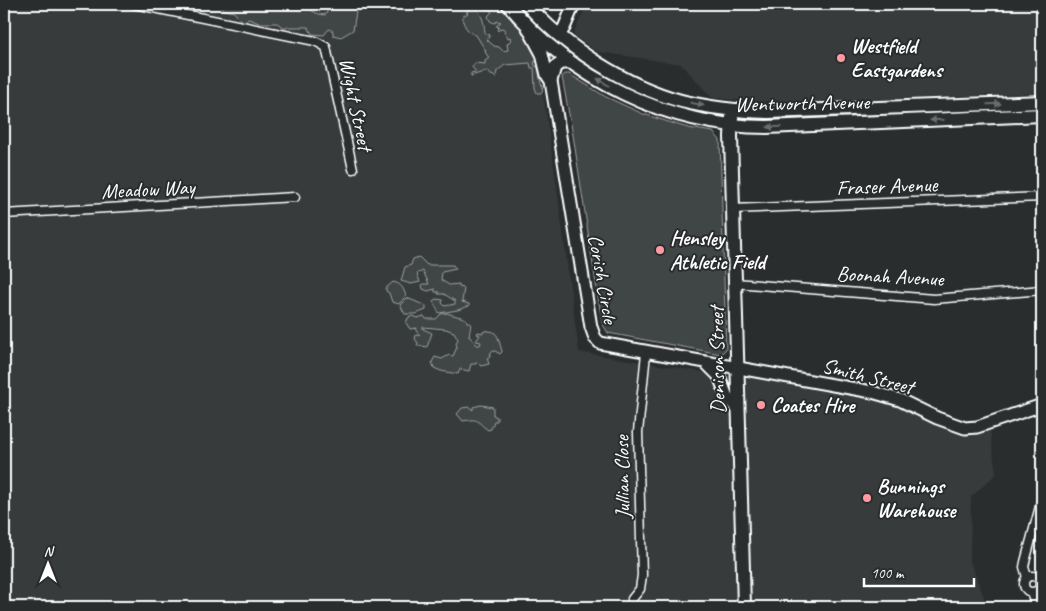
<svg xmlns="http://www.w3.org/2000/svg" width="1046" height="611" font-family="Caveat,sans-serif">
<rect width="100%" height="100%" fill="#2a2d2e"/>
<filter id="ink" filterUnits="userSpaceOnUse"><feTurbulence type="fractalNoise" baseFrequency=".02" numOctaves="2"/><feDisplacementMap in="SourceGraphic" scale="10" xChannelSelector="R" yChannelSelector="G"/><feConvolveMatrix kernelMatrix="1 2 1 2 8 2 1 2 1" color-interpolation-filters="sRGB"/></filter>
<g filter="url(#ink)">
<path fill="#373a3b" d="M4 4H499L537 55 553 159 579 352 747 379 749 370 872 392 955 426 989 423 996 474 971 497 970 562 988 607H4Z
M587 4H1042V93L807 102 750 101 712 98 681 64 598 52 574 36V32Z"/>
<path fill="#414445" stroke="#a0a2a2" d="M222 4C250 4 277 4 304 7 312 8 312 14 325 15L332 4H363L357 6 353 30 341 37 333 35V31L329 29 324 35 312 34 308 27H283L277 23H259L249 19 242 22 234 12 223 10Z
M484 4H501L513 22H519L518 26 526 28 523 32C526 43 536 48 537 61L534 62 535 66 538 67 541 84 543 86 542 93H537L535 88 534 68H531L530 63 505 65 497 71 496 77 489 74 487 71 471 76V73L476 72 472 67 475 63 485 64V61L489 58 485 52 486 51 476 35C467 33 462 23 463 16L468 13 466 12 470 9V5C482 11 484 21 485 33L490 35 487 40 494 46 499 47 503 51 508 50 507 44 511 40 510 37 508 38 507 37V35L504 33 505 29 501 28 498 31 497 29 499 27 496 26 501 22 498 21 494 23 490 21 488 16 492 12 488 9H485Z
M565 74H569L606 97 643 114 688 128 713 132 720 140 726 349 721 354 608 333 602 323 573 135 562 77Z
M419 257 427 265H453L456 269 442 272 441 280 449 285 459 284V287L464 288 462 302 469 304V306L458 310 439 313 433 301 436 299 443 300 442 303 445 306 455 304V301L444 294H438L439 292H435V289L428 291 423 289 422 284H429L423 271 417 274 420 282 411 284 401 281 405 267 411 265 413 259Z
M393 282C402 284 403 288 406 296L399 304 392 302 389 293 386 291V288Z
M407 298 426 306V310L416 314H405L400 305Z
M447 313C454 316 460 316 466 319L467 322 471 323 469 336 477 345H480L481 342 476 341 480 335 477 334 478 332 483 333 484 331C496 330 497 334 500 344 500 346 502 349 502 352L500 354 495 351 491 352 490 357 487 358 489 364 481 366 477 362 476 364H471L469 371 460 369 458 374 441 371 434 368 432 362 435 357 442 359 449 355 453 356 457 347 456 343 458 339 454 332 446 329 423 327V329L432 333 427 347 417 345 418 343 415 339 416 335H420L416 331 417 328 410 329 406 323 408 318 412 316 417 318 424 316 426 319H436L441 314Z
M481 405 493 407V415L497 417V421H494L491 429 488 430C475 421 481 418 463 421L457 414 462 408 469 407 473 410V407Z"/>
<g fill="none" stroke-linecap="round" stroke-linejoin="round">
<g stroke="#fff" stroke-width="11">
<path id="street" d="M134 4 315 41 326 47 353 169
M733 209 1042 197
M4 214 295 197
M735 283 934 299 1042 290
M1024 584a8 8 0 1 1 16 0a8 8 0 1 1-16 0Z
M1027 577 1024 567 1025 562 1042 499
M1031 592 1036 607
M632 599 640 589 642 575 638 432 646 353"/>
</g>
<g stroke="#fff" stroke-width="15">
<path id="secondary" d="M528 28 542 54 547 75 551 81
M559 35 564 28 574 4
M573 63H561L555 67 551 81 591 327 595 338 600 343 872 392 900 400 937 418 965 428 977 427 1042 405
M707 364 719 376 727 397 738 410"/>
</g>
<g stroke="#fff" stroke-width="16">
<path id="primary" d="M508 4C571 79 668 127 767 127L1042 115
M527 4C564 47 626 86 681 101 709 108 738 111 768 112L1042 102
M732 117 731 136 744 607"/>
</g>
<use href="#street" stroke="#2a2d2e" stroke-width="8"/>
<use href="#secondary" stroke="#2a2d2e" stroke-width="11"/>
<use href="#primary" stroke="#2a2d2e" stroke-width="12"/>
</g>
<defs><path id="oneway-solid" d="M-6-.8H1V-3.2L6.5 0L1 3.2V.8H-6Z" transform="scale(1.25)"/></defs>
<g fill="#6a6c6d">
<use href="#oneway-solid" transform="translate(603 82) rotate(-148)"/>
<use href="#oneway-solid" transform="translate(697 104) rotate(12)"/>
<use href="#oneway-solid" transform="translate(994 104) rotate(-2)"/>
<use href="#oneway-solid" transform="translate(937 120) rotate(178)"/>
<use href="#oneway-solid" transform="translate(774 127) rotate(178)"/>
</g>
</g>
<g fill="#ff9aa2" stroke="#2a2d2e" stroke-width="2">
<circle cx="841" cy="58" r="5"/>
<circle cx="660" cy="250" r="5"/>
<circle cx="761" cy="405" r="5"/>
<circle cx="867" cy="498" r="5"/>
</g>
<g text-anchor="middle" stroke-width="4" stroke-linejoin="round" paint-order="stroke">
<g font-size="21" font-weight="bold" fill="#fff" stroke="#2a2d2e" text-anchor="start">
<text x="851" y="53">Westfield<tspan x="851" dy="24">Eastgardens</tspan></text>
<text x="670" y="245">Hensley<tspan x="670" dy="24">Athletic Field</tspan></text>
<text x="771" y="412">Coates Hire</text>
<text x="877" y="493">Bunnings<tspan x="877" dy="24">Warehouse</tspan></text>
</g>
<g font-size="21" fill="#fff" stroke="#2a2d2e">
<text transform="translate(802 103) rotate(-1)" y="7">Wentworth Avenue</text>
<text transform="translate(356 104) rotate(78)" y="7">Wight Street</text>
<text transform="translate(887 186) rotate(-2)" y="7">Fraser Avenue</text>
<text transform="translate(148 189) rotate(-3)" y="7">Meadow Way</text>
<text transform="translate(890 276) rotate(3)" y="7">Boonah Avenue</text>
<text transform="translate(603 279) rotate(80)" y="7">Corish Circle</text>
<text transform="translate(717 360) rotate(-91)" y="7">Denison Street</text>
<text transform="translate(868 376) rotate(14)" y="7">Smith Street</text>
<text transform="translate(622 477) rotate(-91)" y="7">Jullian Close</text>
</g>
</g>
<rect width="1046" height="611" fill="none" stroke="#2a2d2e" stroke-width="20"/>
<rect x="10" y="10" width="1026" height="591" fill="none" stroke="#fff" stroke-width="2" filter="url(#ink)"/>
<g transform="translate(48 564)" stroke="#2a2d2e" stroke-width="4" paint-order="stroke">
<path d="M0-4L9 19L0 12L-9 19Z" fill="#ffffff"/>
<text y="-8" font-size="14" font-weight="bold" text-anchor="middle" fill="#ffffff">N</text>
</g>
<path d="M864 578v8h110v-8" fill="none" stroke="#ffffff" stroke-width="2.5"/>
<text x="871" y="578" font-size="15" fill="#ffffff" stroke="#2a2d2e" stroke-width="4" paint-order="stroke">100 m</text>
</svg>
